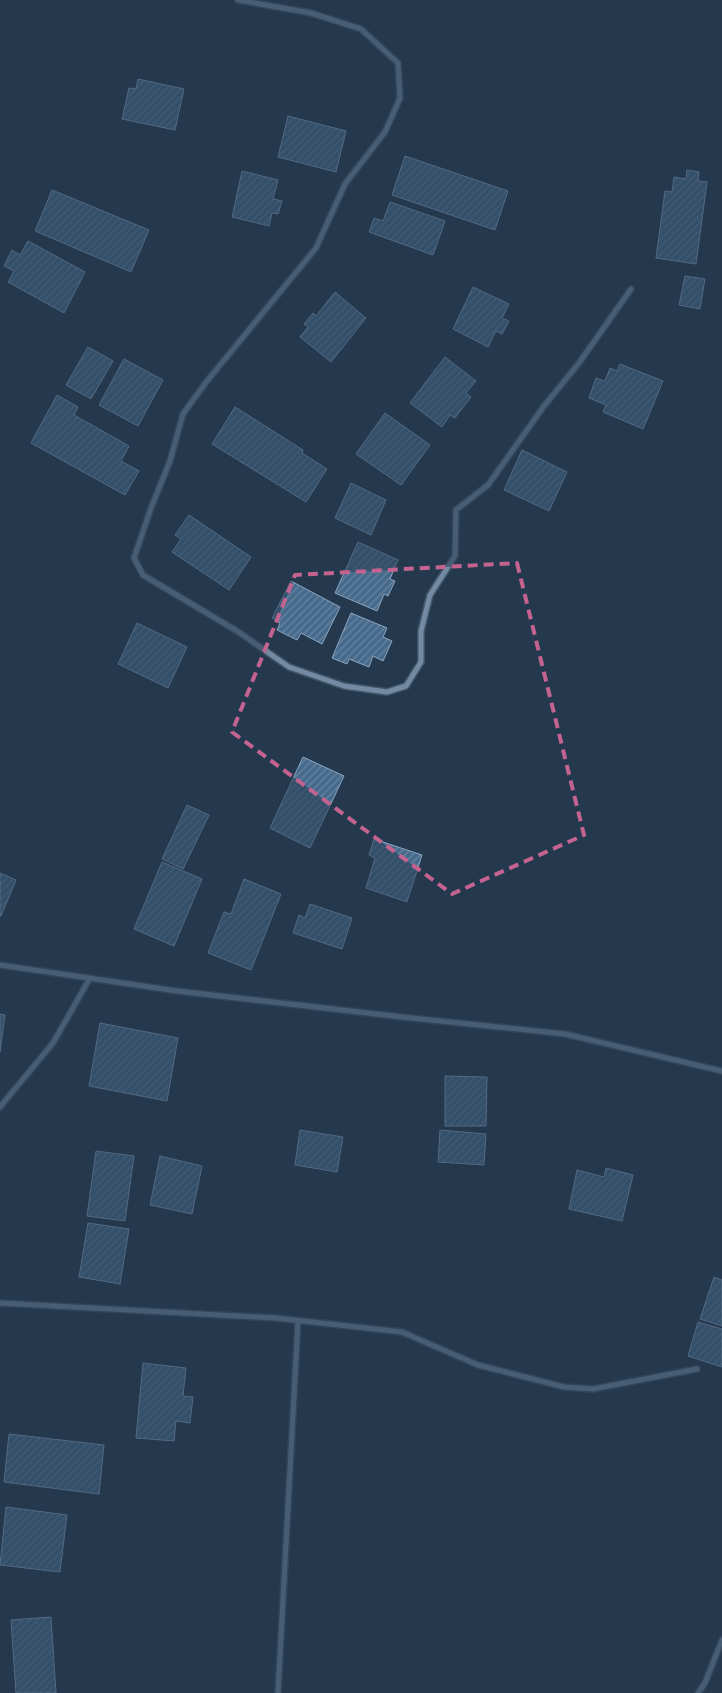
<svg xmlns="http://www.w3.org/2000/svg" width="722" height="1693" font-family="Manrope,sans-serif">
<defs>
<pattern id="building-hatch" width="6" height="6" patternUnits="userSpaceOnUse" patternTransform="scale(1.25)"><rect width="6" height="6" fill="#466a8c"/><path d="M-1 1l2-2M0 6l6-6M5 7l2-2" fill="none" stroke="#6885a1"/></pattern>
</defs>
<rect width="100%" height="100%" fill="#24394e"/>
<path fill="url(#building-hatch)" stroke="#8ca5be" d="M138 79 184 89 175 130 122 119 129 88 136 89Z
M288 116 346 131 336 172 278 157Z
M405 156 508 191 495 230 392 195Z
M687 170 699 172 698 181 707 182 696 264 656 258 665 191 672 192 674 177 686 179Z
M242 171 278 180 273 199 282 201 278 214 272 213 269 226 232 217Z
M52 190 149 230 131 272 35 231Z
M390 202 445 221 433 255 369 232 374 218 383 221Z
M28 241 85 272 64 313 8 282 14 271 4 266 12 250 20 255Z
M685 276 705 279 700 309 679 305Z
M473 287 509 304 502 318 509 321 502 334 496 331 488 347 453 329Z
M335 292 366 318 331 362 300 337 308 327 304 324 313 313 316 316Z
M88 347 113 361 91 399 66 385Z
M445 357 476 381 466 393 471 397 455 418 450 415 442 427 410 403Z
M124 359 163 380 138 426 99 405Z
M620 364 663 381 643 429 603 412 606 405 589 398 596 378 605 381 610 368 617 371Z
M57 395 78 407 74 415 129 446 121 461 139 471 125 495 31 443Z
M235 407 303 450 302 453 327 469 306 502 212 444Z
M385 413 430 445 401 485 356 454Z
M522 450 567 472 549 511 504 490Z
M351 483 386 500 371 535 335 518Z
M189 515 251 557 229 590 172 552 181 539 175 535Z
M358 542 398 560 390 579 395 581 388 596 384 594 377 611 335 593Z
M291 581 340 607 322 644 301 633 297 640 277 630 280 623 272 618Z
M351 613 387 628 383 637 392 641 383 661 373 656 369 667 349 659 347 664 332 658Z
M137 623 187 647 168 688 118 664Z
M303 757 344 776 310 848 270 828Z
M187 805 209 815 183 869 162 859Z
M374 839 422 855 407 902 366 888 375 858 369 855Z
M162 862 202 879 174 946 134 929Z
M0 873 16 880 1 916H0Z
M244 879 281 894 251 970 208 953 224 912 231 914Z
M310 904 352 918 342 949 293 933 299 915 305 918Z
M0 1014 5 1015 0 1052Z
M100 1023 178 1038 167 1101 89 1086Z
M445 1076 487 1077 486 1126H445Z
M300 1130 343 1137 337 1172 295 1165Z
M440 1130 486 1134 484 1165 438 1162Z
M96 1151 134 1156 125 1221 87 1216Z
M160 1156 202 1166 192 1214 150 1205Z
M606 1168 633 1175 622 1221 569 1209 577 1170 604 1177Z
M88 1223 129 1229 120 1284 79 1277Z
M714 1277 722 1280V1326L700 1319Z
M698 1322 722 1329V1367L688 1356Z
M143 1363 186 1368 183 1396 193 1397 190 1423 176 1421 174 1441 136 1438Z
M9 1434 104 1445 99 1494 4 1482Z
M6 1507 67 1515 60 1572 0 1565Z
M51 1617 56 1693H16L11 1620Z"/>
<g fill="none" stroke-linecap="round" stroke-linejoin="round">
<g stroke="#435667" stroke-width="8">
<path id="street" d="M238 0 311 13 361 29 398 63 400 98 385 132 345 184 316 248 207 381 183 414 170 461 151 508 134 558 143 575 237 631 289 667 344 686 387 692 406 686 421 662V631L430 595 455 556 456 510 488 485 544 406 579 363 631 289
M0 965 177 991 411 1018 565 1034 722 1071
M0 1107 53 1043 90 978
M0 1303 276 1318 402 1332 478 1365 564 1387 593 1389 697 1369
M278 1693 298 1321
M698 1693 705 1683 722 1640"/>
</g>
<use href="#street" stroke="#728aa2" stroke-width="5"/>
</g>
<path d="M0 0H722V1693H0ZM517 563 584 835 452 894 232 732 295 575Z" fill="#24394e" fill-opacity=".55" fill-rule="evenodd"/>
<path fill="none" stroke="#c46390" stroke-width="4" stroke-dasharray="10 6" stroke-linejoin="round" d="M517 563 584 835 452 894 232 732 295 575Z"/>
</svg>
